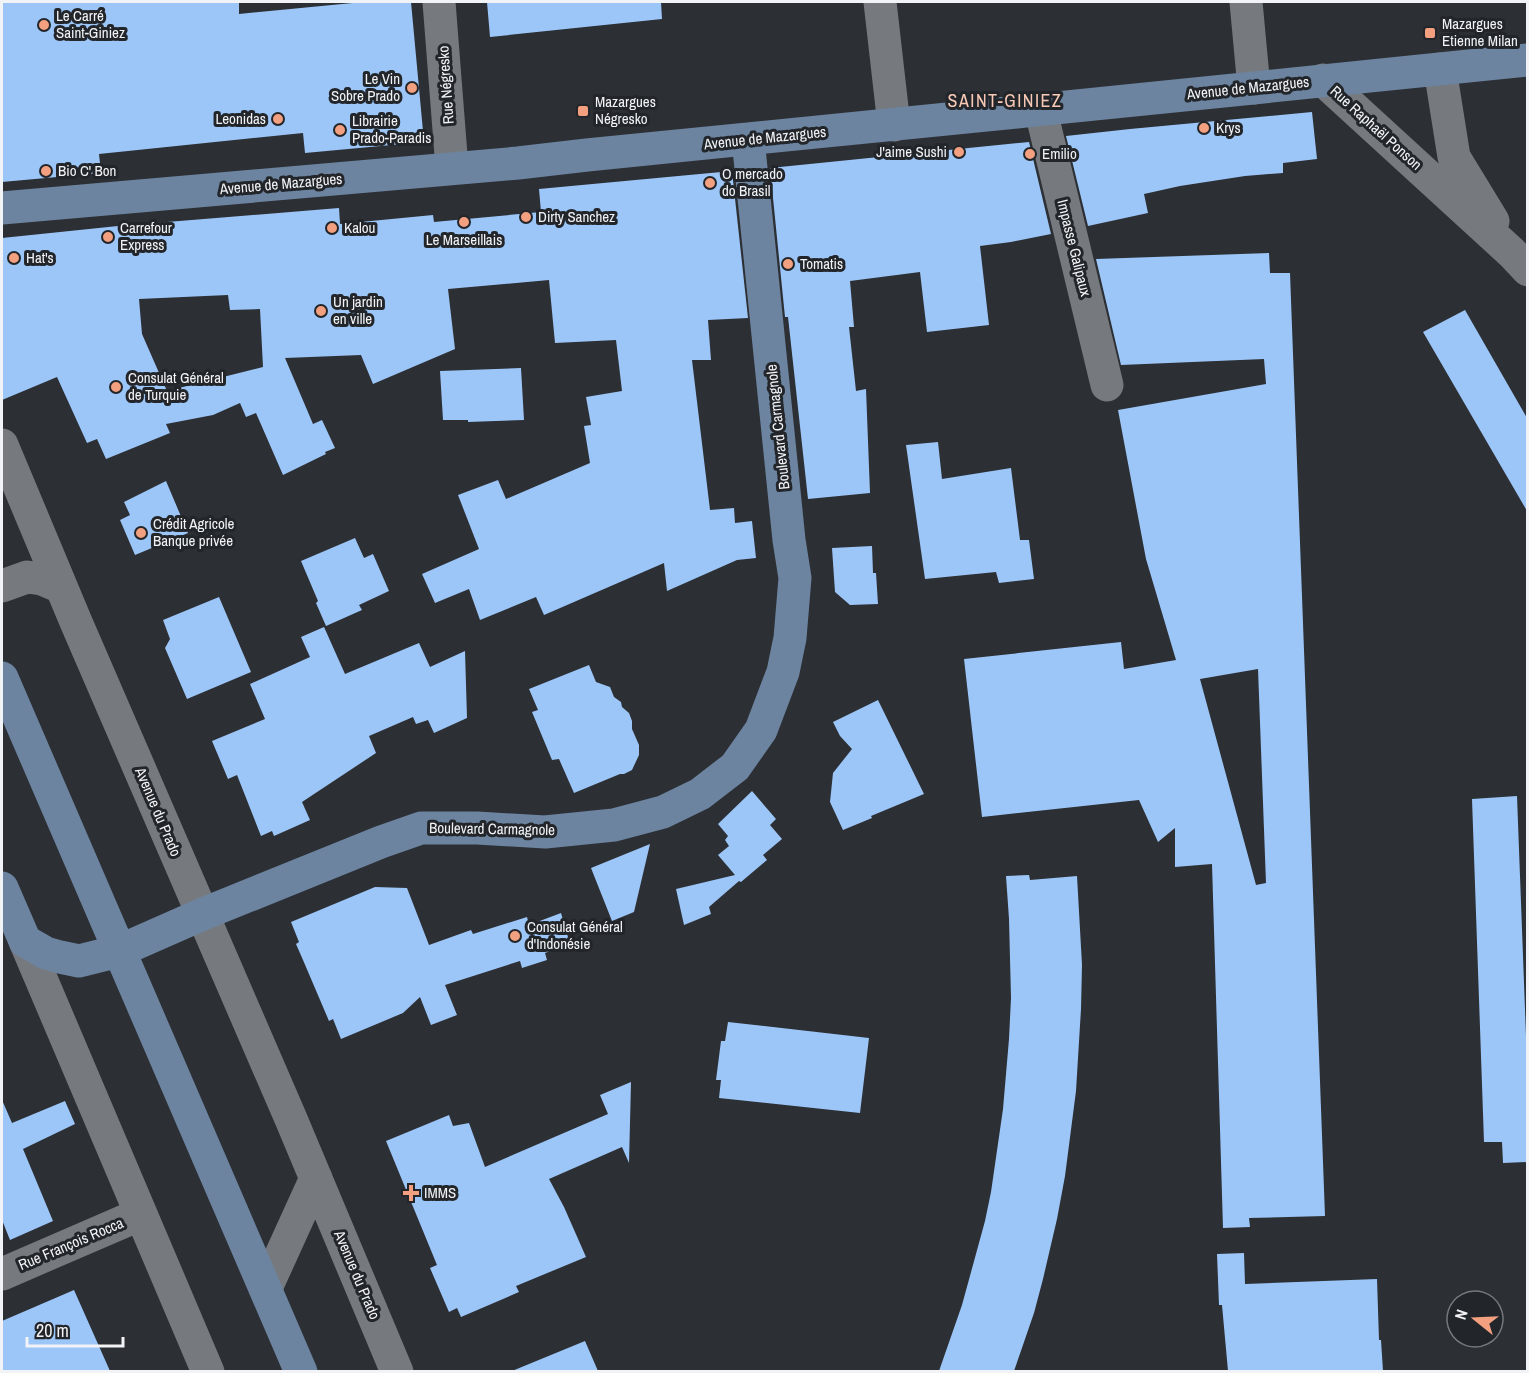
<svg xmlns="http://www.w3.org/2000/svg" width="1529" height="1373" font-family="'Archivo Narrow',sans-serif">
<rect width="100%" height="100%" fill="#2c2f34"/>
<path fill="#9dc6f8" fill-rule="evenodd" d="M2 2H239V14L363 2H411L424 142 305 153 303 133 99 154 101 173 2 182Z
M487 2H661L662 19 490 37Z
M1312 112 1317 159 1283 163V173L1245 176 1180 186 1144 194 1148 213 1088 226 1066 136 1130 129Z
M1029 142 1051 234 1011 242 980 246 989 325 927 332 920 272 850 281 854 327H849L856 391 866 389 870 493 808 499 788 317H785L770 168Z
M732 171 748 318 708 320 711 360H692L710 510 734 508 735 523 752 521 756 558 737 560 667 591 664 563 544 615 536 597 480 620 469 589 435 603 422 574 479 549 458 495 498 480 506 499 590 463 584 426 591 425 586 397 622 391 616 340 555 343 549 280 448 289 455 349 373 384 361 355 285 358 313 424 322 420 335 448 325 452 326 454 283 475 256 413 246 417 240 403 213 415 166 424 170 433 106 459 97 439 87 443 57 377 2 400V238L118 226 339 208 340 224 433 215 434 222 541 212 539 189ZM228 295 230 310 260 309 263 367 167 391 142 334 139 299Z
M1269 253 1270 273H1290L1325 1216 1249 1218 1250 1227 1223 1228 1212 864 1175 867V828L1158 842 1139 800 982 817 964 659 1121 642 1124 669 1176 660 1146 559 1118 410 1266 384 1264 359 1121 365 1096 259ZM1258 669 1266 883 1256 885 1200 679Z
M1465 310 1527 418V511L1423 332Z
M521 368 524 420 468 422V420H443L440 371Z
M938 442 942 479 1011 468 1020 540H1029L1034 579 999 583 996 572 925 579 906 445Z
M166 481 188 533 135 555 120 520 130 515 124 502Z
M355 538 364 558 373 554 389 591 359 605 362 610 326 626 316 603 318 601 301 561Z
M872 546 873 573H876L878 604 850 605 835 592 832 548Z
M219 597 251 672 187 699 165 648 170 639 163 620Z
M324 627 345 674 419 643 430 667 465 651 467 718 434 733 428 720 416 724 413 717 369 736 376 753 302 802 310 820 274 836 272 831 261 836 237 775 228 779 212 741 265 719 250 684 310 657 301 637Z
M589 665 596 682 610 687 614 697 621 702 622 707 629 713 632 721V729L639 745V755L632 770 624 774H620L574 793 559 759 552 760 532 712 538 710 529 689Z
M878 700 924 794 871 816 872 818 843 830 830 802 833 773 852 749 840 736 833 722Z
M752 791 776 819 770 825 782 839 763 855 767 860 741 882 739 881 709 907 711 914 684 925 676 889 735 875 718 855 729 846 725 840 728 836 718 824Z
M1517 796 1527 1063V1162L1503 1163 1502 1142H1484L1472 799Z
M650 844 634 912 612 921 591 868Z
M1029 875 1030 880 1077 876 1082 965 1081 1009 1076 1091 1065 1176 1057 1219 1043 1279 1034 1313 1014 1371H939L962 1305 985 1221 991 1192 1003 1109 1009 1039 1011 998 1009 919 1006 876Z
M375 887 407 888 429 945 471 930 473 934 527 917 529 925 561 913 570 944 545 953 547 960 522 968 520 961 445 985 457 1015 431 1025 420 997 403 1013 341 1039 333 1019 329 1021 303 960 296 944 299 942 291 922Z
M728 1022 869 1038 860 1113 719 1098 721 1080H716L721 1041H725Z
M631 1082 629 1163 622 1147 549 1179 564 1207 586 1257 516 1286 519 1292 461 1317 457 1308 449 1312 430 1268 437 1265 386 1141 449 1115 453 1126 469 1123 485 1167 608 1114 600 1095Z
M2 1100 12 1123 65 1101 75 1124 23 1149 53 1221 10 1240 2 1220Z
M1244 1253 1245 1284 1377 1279 1379 1340H1381L1383 1371H1228L1222 1305H1219L1217 1254Z
M74 1290 110 1371H2V1321Z
M585 1341 598 1371H512Z"/>
<g fill="none" stroke-linecap="round" stroke-linejoin="round">
<path stroke="#767a7f" stroke-width="33" d="M439 2 452 168
M880 2 894 125
M1246 2 1254 88
M1440 69 1454 157 1493 221
M1323 80 1512 253 1528 270
M1041 111 1107 385
M2 445 76 622 291 1119 397 1372
M2 586 27 577 42 579 61 587
M25 941 208 1372
M2 1274 141 1214
M266 1288 316 1178"/>
<path stroke="#6c84a0" stroke-width="33" d="M2 208 518 163 587 155C901 124 1214 92 1528 60
M2 678 301 1372
M2 888 25 941 46 953 60 957 79 961 119 951 203 914 381 842 421 828H477L545 832 614 825 663 812 700 794 735 767 761 730 783 672 790 638 795 578 789 540 748 139"/>
</g>
<g fill="#f2a07f" stroke="#22262a" stroke-width="2">
<circle cx="44" cy="25" r="6"/>
<rect x="1424" y="27" width="12" height="12" rx="3"/>
<circle cx="412" cy="88" r="6"/>
<rect x="577" y="105" width="12" height="12" rx="3"/>
<circle cx="278" cy="119" r="6"/>
<circle cx="1204" cy="128" r="6"/>
<circle cx="340" cy="130" r="6"/>
<circle cx="959" cy="152" r="6"/>
<circle cx="1030" cy="154" r="6"/>
<circle cx="46" cy="171" r="6"/>
<circle cx="710" cy="183" r="6"/>
<circle cx="526" cy="217" r="6"/>
<circle cx="464" cy="222" r="6"/>
<circle cx="332" cy="228" r="6"/>
<circle cx="108" cy="237" r="6"/>
<circle cx="14" cy="258" r="6"/>
<circle cx="788" cy="264" r="6"/>
<circle cx="321" cy="311" r="6"/>
<circle cx="116" cy="387" r="6"/>
<circle cx="141" cy="533" r="6"/>
<circle cx="515" cy="936" r="6"/>
<path d="M408 1184h6v6h6v6h-6v6h-6v-6h-6v-6h6z"/>
</g>
<g text-anchor="middle" stroke-width="6" stroke-linejoin="round" paint-order="stroke">
<g font-size="15" fill="#f1f3f6" stroke="#22262a" text-anchor="start">
<text x="56" y="21">Le Carré<tspan x="56" dy="17">Saint-Giniez</tspan></text>
<text x="1442" y="29">Mazargues<tspan x="1442" dy="17">Etienne Milan</tspan></text>
<text x="400" y="84" text-anchor="end">Le Vin<tspan x="400" dy="17">Sobre Prado</tspan></text>
<text x="595" y="107">Mazargues<tspan x="595" dy="17">Négresko</tspan></text>
<text x="266" y="124" text-anchor="end">Leonidas</text>
<text x="352" y="126">Librairie<tspan x="352" dy="17">Prado-Paradis</tspan></text>
<text x="1216" y="133">Krys</text>
<text x="947" y="157" text-anchor="end">J'aime Sushi</text>
<text x="1042" y="159">Emilio</text>
<text x="58" y="176">Bio C' Bon</text>
<text x="722" y="179">O mercado<tspan x="722" dy="17">do Brasil</tspan></text>
<text x="538" y="222">Dirty Sanchez</text>
<text x="120" y="233">Carrefour<tspan x="120" dy="17">Express</tspan></text>
<text x="344" y="233">Kalou</text>
<text x="464" y="245" text-anchor="middle">Le Marseillais</text>
<text x="26" y="263">Hat's</text>
<text x="800" y="269">Tomatis</text>
<text x="333" y="307">Un jardin<tspan x="333" dy="17">en ville</tspan></text>
<text x="128" y="383">Consulat Général<tspan x="128" dy="17">de Turquie</tspan></text>
<text x="153" y="529">Crédit Agricole<tspan x="153" dy="17">Banque privée</tspan></text>
<text x="527" y="932">Consulat Général<tspan x="527" dy="17">d'Indonésie</tspan></text>
<text x="424" y="1198">IMMS</text>
</g>
<g font-size="15" fill="#f1f3f6" stroke="#22262a">
<text transform="translate(446 85) rotate(-94)" y="5">Rue Négresko</text>
<text transform="translate(1248 88) rotate(-6)" y="5">Avenue de Mazargues</text>
<text transform="translate(1376 128) rotate(42)" y="5">Rue Raphaël Ponson</text>
<text transform="translate(765 138) rotate(-6)" y="5">Avenue de Mazargues</text>
<text transform="translate(281 184) rotate(-5)" y="5">Avenue de Mazargues</text>
<text transform="translate(1074 248) rotate(76)" y="5">Impasse Galipaux</text>
<text transform="translate(778 427) rotate(-96)" y="5">Boulevard Carmagnole</text>
<text transform="translate(158 812) rotate(67)" y="5">Avenue du Prado</text>
<text transform="translate(492 829) rotate(1)" y="5">Boulevard Carmagnole</text>
<text transform="translate(71 1244) rotate(-23)" y="5">Rue François Rocca</text>
<text transform="translate(357 1275) rotate(67)" y="5">Avenue du Prado</text>
</g>
<g font-size="18" letter-spacing="1.5" fill="#f7c8b5" stroke="#22262a">
<text x="1005" y="107">SAINT-GINIEZ</text>
</g>
</g>
<rect width="1529" height="1373" fill="none" stroke="#f1f3f6" stroke-width="6"/>
<g transform="translate(1475 1319) rotate(288)"><circle r="28" fill="#22262a" stroke="#75787c" stroke-width="1.5"/>
<path d="M0-4.5L10 22L0 15L-10 22Z" fill="#f2a07f"/>
<text y="-9" font-size="16" font-weight="bold" text-anchor="middle" fill="#f1f3f6">N</text>
</g>
<path d="M27 1337v9h96v-9" fill="none" stroke="#f1f3f6" stroke-width="3"/>
<text x="36" y="1337" font-size="18" fill="#f1f3f6" stroke="#22262a" stroke-width="4.5" paint-order="stroke">20 m</text>
</svg>
